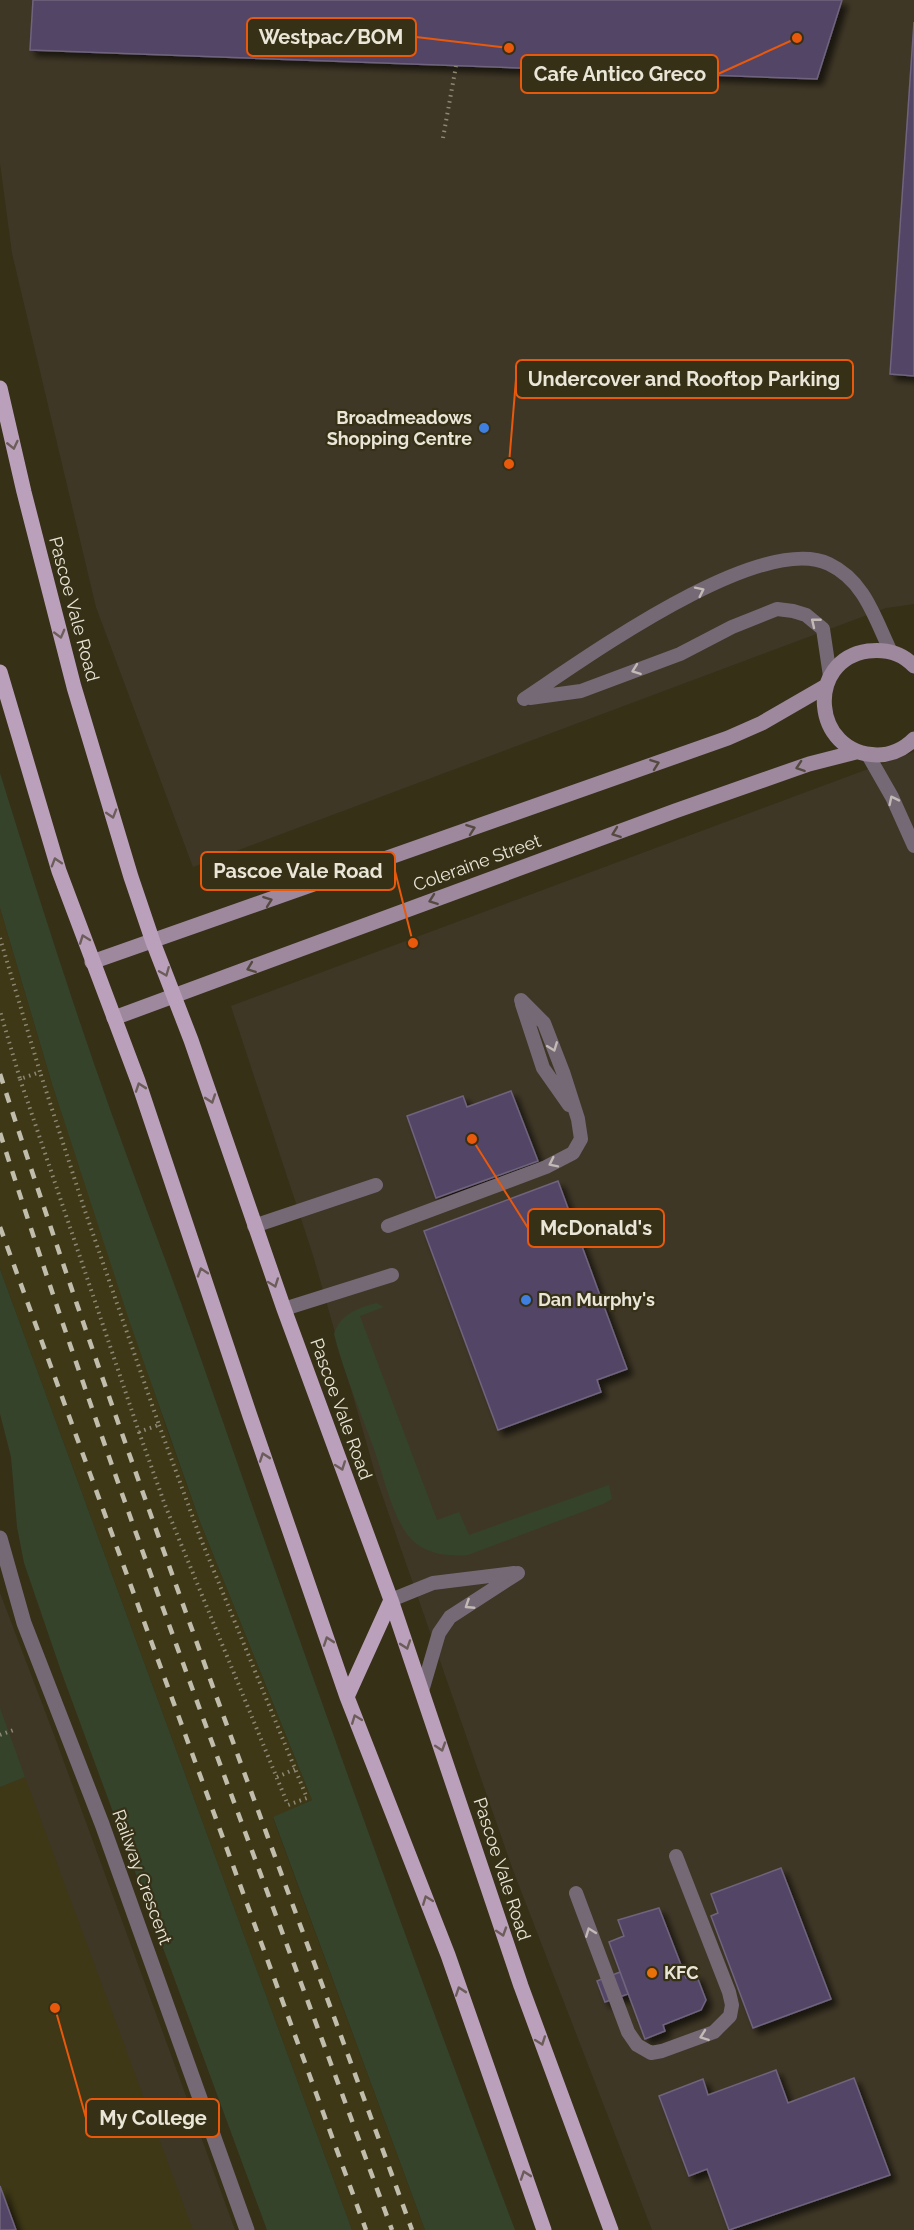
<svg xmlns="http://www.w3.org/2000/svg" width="914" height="2230" font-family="Raleway,sans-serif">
<defs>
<filter id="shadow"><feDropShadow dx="5.5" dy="5.5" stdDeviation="3" flood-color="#0009"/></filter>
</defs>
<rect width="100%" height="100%" fill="#363017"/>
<path fill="#3f3726" d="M0 0H914V604L886 608 193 867 96 607 12 253 0 163Z
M914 752V2230H652L513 1870 377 1480 313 1255 231 1006Z
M0 1593 57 1743 235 2230H0Z"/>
<path fill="#3e3816" d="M0 908 52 1084 166 1427 200 1522 312 1800 273 1818 425 2230H352L0 1269Z
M25 1777 193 2230H0V1787Z"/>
<path fill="#35432a" d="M0 773C35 886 71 1000 111 1112 138 1188 167 1263 194 1339 298 1637 403 1935 515 2230H425L273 1817 312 1800 200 1522 130 1323 52 1084 0 908Z
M0 1269 352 2230H267L61 1671 24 1563 17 1527 11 1457 0 1414Z
M376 1303 384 1307 360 1316 437 1520 459 1512 469 1535 606 1486 609 1485 612 1499 603 1504 468 1555C449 1557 426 1554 412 1540 393 1521 384 1477 375 1452 361 1413 344 1374 334 1334 340 1314 358 1308 376 1303Z
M0 1708 25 1777 0 1787Z"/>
<path fill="#534466" stroke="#6f647e" stroke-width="1.5" filter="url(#shadow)" d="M33 0H842L817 79 30 50Z
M914 22V376L890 374Z
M511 1091 538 1161 436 1198 407 1116 463 1096 467 1107Z
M558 1181 627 1369 597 1380 601 1392 498 1430 424 1231Z
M781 1868 831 1999 753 2028 711 1916 718 1913 711 1894Z
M659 1908 686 1978 696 1974 706 2000 701 2010 663 2025 665 2031 645 2039 609 1942 624 1936 618 1920Z
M620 1972 628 1994 605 2002 597 1981Z
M776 2070 788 2103 854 2078 890 2175 729 2230 707 2169 689 2176 659 2096 703 2079 708 2095Z
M0 2186 16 2230H0Z"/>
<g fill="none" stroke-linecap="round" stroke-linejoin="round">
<path stroke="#8c8874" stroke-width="4" stroke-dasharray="1.5 4.5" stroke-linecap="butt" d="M443 138 456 66
M0 938 40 1072 20 1079 0 1011
M20 1079 139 1432 159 1425 84 1208 40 1072
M139 1432 165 1505 288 1805 307 1798 200 1537 159 1425
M0 1735 16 1729
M277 1777 295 1769"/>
<path stroke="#766976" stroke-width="14" d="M530 698 581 691 680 654 732 627 777 609 793 611 806 615 823 629 830 676
M524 699C583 660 760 531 829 564 865 581 875 619 891 652
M868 755 892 797 914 846
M522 1004 543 1068 569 1105
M254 1226 376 1185
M388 1226 546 1167 573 1153 581 1139 578 1119 563 1072 544 1023 521 1000
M284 1309 392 1275
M391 1600 433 1583 514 1573
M422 1691 439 1633 450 1617 518 1573
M576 1893 628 2032 637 2045 651 2053 662 2051 714 2032 730 2016 732 2005 729 1992 676 1856"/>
<path stroke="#766976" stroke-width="15" d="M0 1538 24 1623 102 1824 247 2230"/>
<path stroke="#9d889e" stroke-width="15" d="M914 666C902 653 885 649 868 651 805 660 812 754 877 755 891 755 904 749 914 739
M92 962 728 738 762 723 826 686
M114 1018 675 811 809 764 856 752"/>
<path stroke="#bba0bc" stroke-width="15" d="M0 388 24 492 74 687 131 877 153 942 191 1040 284 1309 391 1600 521 1986 611 2230
M0 672 59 871 138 1081 250 1416 347 1697 448 1955 544 2230
M347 1697 391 1600"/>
<path stroke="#c1bdac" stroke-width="4.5" stroke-dasharray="10 10" stroke-linecap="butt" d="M0 1074C126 1463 272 1845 412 2230
M0 1133C118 1503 259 1865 392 2230
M0 1227 366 2230"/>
</g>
<defs><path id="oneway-chevron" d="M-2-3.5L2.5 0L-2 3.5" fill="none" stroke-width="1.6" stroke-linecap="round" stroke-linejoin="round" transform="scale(1.5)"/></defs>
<g stroke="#6b5d59">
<use href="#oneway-chevron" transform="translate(13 445) rotate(77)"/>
<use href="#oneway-chevron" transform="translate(60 634) rotate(75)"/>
<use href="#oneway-chevron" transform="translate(112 814) rotate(73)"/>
<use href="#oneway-chevron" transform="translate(56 862) rotate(-107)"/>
<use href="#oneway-chevron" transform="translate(84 939) rotate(-110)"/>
<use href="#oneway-chevron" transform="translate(165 972) rotate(68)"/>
<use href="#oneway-chevron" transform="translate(140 1087) rotate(-109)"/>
<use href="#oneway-chevron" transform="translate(211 1099) rotate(71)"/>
<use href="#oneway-chevron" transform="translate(202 1272) rotate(-108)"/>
<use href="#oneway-chevron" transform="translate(274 1283) rotate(70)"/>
<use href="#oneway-chevron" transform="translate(264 1457) rotate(-109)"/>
<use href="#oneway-chevron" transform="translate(341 1466) rotate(70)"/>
<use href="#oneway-chevron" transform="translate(328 1641) rotate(-109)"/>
<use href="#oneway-chevron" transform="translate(406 1645) rotate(71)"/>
<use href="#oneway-chevron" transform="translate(356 1719) rotate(-111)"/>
<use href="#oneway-chevron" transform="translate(441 1747) rotate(72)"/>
<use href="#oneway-chevron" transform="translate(427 1900) rotate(-111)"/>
<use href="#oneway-chevron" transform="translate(502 1932) rotate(72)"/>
<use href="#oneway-chevron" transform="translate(460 1991) rotate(-109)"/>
<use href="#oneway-chevron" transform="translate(541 2041) rotate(70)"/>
<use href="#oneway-chevron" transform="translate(525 2175) rotate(-109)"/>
</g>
<g stroke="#c1bab5">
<use href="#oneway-chevron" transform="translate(700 591) rotate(-26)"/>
<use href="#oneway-chevron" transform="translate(815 622) rotate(-141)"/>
<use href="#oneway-chevron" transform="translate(636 670) rotate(160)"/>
<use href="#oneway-chevron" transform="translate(893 800) rotate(-116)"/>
<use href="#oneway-chevron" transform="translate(553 1047) rotate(69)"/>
<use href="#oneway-chevron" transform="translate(553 1163) rotate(154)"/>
<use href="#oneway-chevron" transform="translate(469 1605) rotate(147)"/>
<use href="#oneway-chevron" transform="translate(590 1932) rotate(-111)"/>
<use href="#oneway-chevron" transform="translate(704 2036) rotate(160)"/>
</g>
<g stroke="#554a40">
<use href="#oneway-chevron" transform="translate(655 764) rotate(-20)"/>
<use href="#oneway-chevron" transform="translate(800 767) rotate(161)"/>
<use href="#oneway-chevron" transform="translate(471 829) rotate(-20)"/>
<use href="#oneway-chevron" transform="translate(616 833) rotate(160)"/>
<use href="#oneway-chevron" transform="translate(433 900) rotate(160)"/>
<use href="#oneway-chevron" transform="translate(268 901) rotate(-20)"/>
<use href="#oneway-chevron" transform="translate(251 968) rotate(159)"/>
</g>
<g fill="#3f7fe0" stroke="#363017" stroke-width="2">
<circle cx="484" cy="428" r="6"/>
<circle cx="526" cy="1300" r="6"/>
</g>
<circle fill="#e8710a" stroke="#363017" stroke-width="2" cx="652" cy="1973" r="6"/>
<g text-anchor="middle" stroke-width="4.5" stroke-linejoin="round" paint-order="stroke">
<g font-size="18" font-weight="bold" fill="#e9e6d7" stroke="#363017" text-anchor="start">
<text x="472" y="424" text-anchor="end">Broadmeadows<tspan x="472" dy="21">Shopping Centre</tspan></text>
<text x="538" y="1306">Dan Murphy's</text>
<text x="664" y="1979">KFC</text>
</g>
<g font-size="18" fill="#e9e6d7" stroke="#363017">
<text transform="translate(74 609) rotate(75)" y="6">Pascoe Vale Road</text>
<text transform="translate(477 863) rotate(-20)" y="6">Coleraine Street</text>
<text transform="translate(341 1409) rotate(70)" y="6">Pascoe Vale Road</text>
<text transform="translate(502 1869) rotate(72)" y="6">Pascoe Vale Road</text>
<text transform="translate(142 1877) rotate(70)" y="6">Railway Crescent</text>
</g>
</g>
<path fill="none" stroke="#e8590c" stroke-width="2" d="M509 48L416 37M797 38L718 74M509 464L516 379M413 943L395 871M472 1139L528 1228M55 2008L86 2118"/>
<g fill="#e8590c" stroke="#363017" stroke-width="2">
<circle cx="509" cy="48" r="6"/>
<circle cx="797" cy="38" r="6"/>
<circle cx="509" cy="464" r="6"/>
<circle cx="413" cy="943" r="6"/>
<circle cx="472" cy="1139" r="6"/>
<circle cx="55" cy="2008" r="6"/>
</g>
<g fill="#363017" stroke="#e8590c" stroke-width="2">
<rect x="247" y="18" width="169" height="38" rx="6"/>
<rect x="521" y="55" width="197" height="38" rx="6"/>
<rect x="516" y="360" width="337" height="38" rx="6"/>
<rect x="201" y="852" width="194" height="38" rx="6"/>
<rect x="528" y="1209" width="136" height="38" rx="6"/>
<rect x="86" y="2099" width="133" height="38" rx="6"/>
</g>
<g font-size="20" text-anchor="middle" font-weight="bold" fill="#e9e6d7">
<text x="331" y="44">Westpac/BOM</text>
<text x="620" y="81">Cafe Antico Greco</text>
<text x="684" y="386">Undercover and Rooftop Parking</text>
<text x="298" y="878">Pascoe Vale Road</text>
<text x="596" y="1235">McDonald's</text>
<text x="153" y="2125">My College</text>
</g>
</svg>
